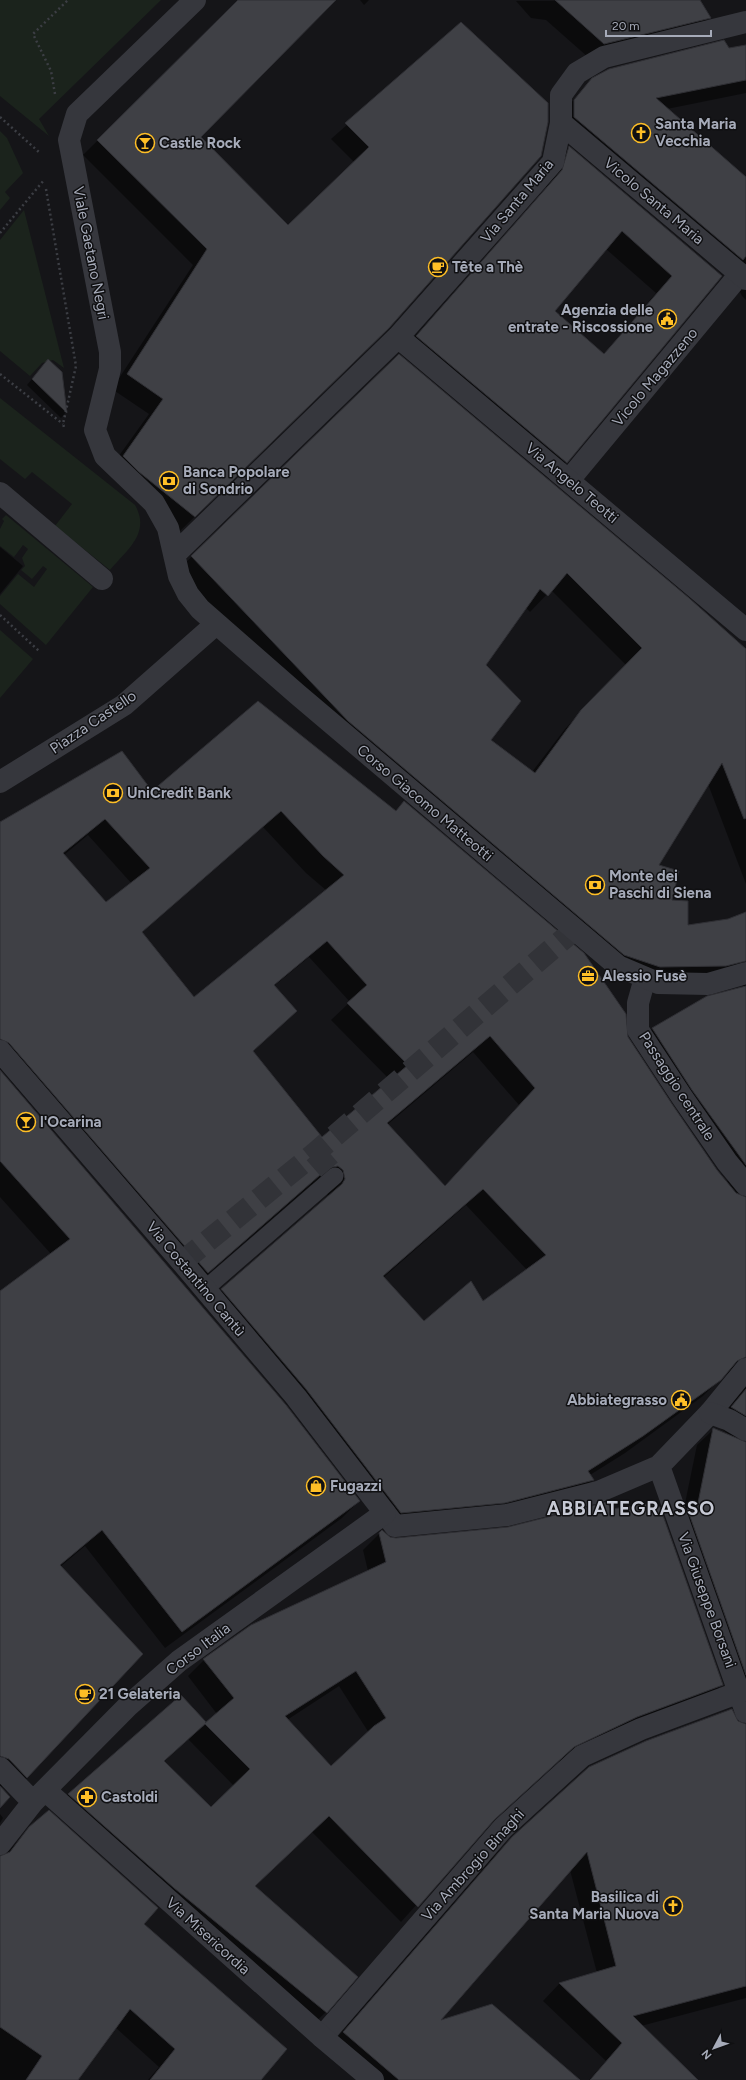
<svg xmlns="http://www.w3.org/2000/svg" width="746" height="2080" font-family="Figtree,sans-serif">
<rect width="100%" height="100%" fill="#151518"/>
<path fill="#1b231c" d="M0 0H161L39 119 49 136 0 96Z
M0 131 7 138 23 173 5 192 10 198 0 210Z
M24 210 64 368 53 360 42 363 30 376 0 351V240Z
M0 398 135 505C151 533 127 550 110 570L55 526 72 504 32 472 25 479 0 459Z
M6 515 93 587 46 645 0 604V596L18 574 34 587 47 569 43 566 32 579 21 570 25 566 22 558 28 549 23 545 14 557 0 546V529L4 521 2 519Z
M0 630 33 659 0 698Z"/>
<path fill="#0007" fill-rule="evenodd" d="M239 0H334L200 137 288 226 354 162 331 139 461 24 373 343 180 531 108 471 149 414 112 389 193 265 83 155Z
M360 0H369L364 5Z
M700 0 709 18 695 32 589 58 546 20 531 18 516 1Z
M746 46V93L667 109 746 178V300L742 296 737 286 557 134V118L593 79Z
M569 147 721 276 566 462 549 479 400 353 546 188 553 164ZM606 249 656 293 603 355 554 311Z
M399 355 746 650V884L708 784 657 865 671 901 687 927 728 920 746 913V1998L641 2026 697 2080H589L606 2061 543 2001 559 1984 597 1973 570 1870 438 2022 578 2080H363L327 2049 495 1855 513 1837 737 1722 741 1724 683 1513 697 1445 714 1429 735 1439 715 1424 742 1389 730 1373 725 1374 703 1396 625 1453 590 1475 593 1480 576 1497 384 1529 289 1406 205 1306 328 1197 326 1187 321 1183 311 1185 191 1289 0 1068V823L152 792 258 702 627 1037 716 1170 727 1182 728 1181 635 1045 652 1029 708 997 741 988 745 982 643 983 608 972 331 737 175 573ZM551 590 626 665 565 729 532 772 490 741 485 666 526 608 530 612ZM263 827 306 873 327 891 194 999 141 933ZM88 835 132 884 106 904 64 855ZM309 957 350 1002 331 1020 391 1081 322 1138 252 1052 279 1027 274 986ZM473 1052 519 1105 444 1187 387 1125ZM466 1205 527 1270 483 1303 424 1322 383 1278Z
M48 360 62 372 66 412 61 418 27 385Z
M0 547 23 566 0 594Z
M0 1072 359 1501 342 1518 165 1648 85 1546 60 1567 27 1778 10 1794 2 1786 0 1788V1806V1293L51 1254 0 1197Z
M380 1533 722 1685 705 1701 619 1734 556 1763 487 1826 401 1922 312 1832 254 1886 326 2012 309 2028 52 1811 68 1794 202 1726 203 1727 217 1714 188 1676 204 1660 368 1571 363 1550ZM339 1686 369 1733 331 1768 287 1720ZM188 1739 234 1786 211 1808 164 1762Z
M0 1814 3 1818 0 1823Z
M30 1828 143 1924 260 2080H148L159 2067 115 2027 77 2080H0V1857H3Z"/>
<path fill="#3f4045" stroke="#2f2f34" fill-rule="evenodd" d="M238 0H336L201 137 288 225 369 147 345 123 461 22 548 103V122L541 156 389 328 195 517 139 472 123 456 163 399 127 374 207 249 97 140Z
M555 0H700L711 18 604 44Z
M724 40 729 48 746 45V80L656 98 746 177V256L743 260 574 117V100L592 78 609 69Z
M569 146 722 276 567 463 416 336 562 170ZM622 231 672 276 604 354 555 311Z
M399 354 689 598 746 649V818L744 819 722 763 659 865 679 871 672 900 688 901V925L728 919 746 912V961L726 966 660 967 624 955 348 721 191 556ZM567 573 642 648 581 710 535 773 491 740 521 701 486 665 540 589 548 596Z
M48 359 62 372 67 413 32 379Z
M258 701 396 811 404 801 584 953 626 1014 628 1037 672 1104 717 1170 736 1193 746 1197V1357L737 1361 721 1380 643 1436 588 1471 594 1480 505 1503 401 1513 306 1389 221 1289 342 1184 345 1179 343 1170 338 1166 328 1168 208 1273 9 1043 0 1039V822L122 751 152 791ZM281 811 323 856 344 875 194 997 142 932ZM105 819 150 868 106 902 63 853ZM327 941 367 985 347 1003 408 1065 322 1137 253 1051 297 1011 274 985ZM490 1036 535 1088 445 1186 387 1123ZM483 1189 546 1255 483 1301 471 1281 424 1321 383 1276Z
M746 986V1165L692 1090 652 1028 707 996Z
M0 1070 286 1405 360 1501 182 1632 102 1530 60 1565 143 1654 27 1778 9 1759 0 1756V1291L70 1239 0 1161Z
M746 1389V1416L731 1407Z
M713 1428 746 1442V1675L687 1508H697Z
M607 1502 611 1509 650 1504 652 1506 660 1507 723 1685 637 1717 574 1747 494 1820 418 1907 329 1816 255 1886 358 1977 327 2013 174 1888 68 1794 181 1695 206 1722 205 1723 234 1698 203 1659 251 1625 386 1562 379 1533 382 1530 390 1537 396 1538 508 1527ZM356 1671 386 1718 374 1726 331 1766 285 1716ZM205 1724 250 1769 211 1807 164 1761Z
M732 1709 738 1721 746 1724V1986L633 2016 698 2080H590L622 2043 559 1983 616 1966 587 1852 441 2020 492 2004 580 2080H399L343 2032 512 1837 589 1767 646 1741Z
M0 1786 10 1797 0 1808Z
M49 1810 158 1908 144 1924 287 2049 261 2080H150L175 2049 130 2009 78 2080H26L42 2056 0 2027V1856L10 1852 29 1827Z"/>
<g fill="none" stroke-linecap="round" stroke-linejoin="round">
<path stroke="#323338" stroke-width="22" stroke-dasharray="22 11" stroke-linecap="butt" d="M315 1153 335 1176
M182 1262 315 1153 574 930"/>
<path stroke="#3c3e44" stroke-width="2.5" stroke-dasharray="2 3" stroke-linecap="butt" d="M55 94 51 71 33 34 68 0
M0 117 40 153
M46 189 76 366 63 424 64 427
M0 233 44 180
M0 374 63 424
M0 615 39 651"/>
<path stroke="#36373d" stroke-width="17" d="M205 1289 335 1176"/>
<path stroke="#36373d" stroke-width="22" d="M569 480 740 274
M0 493 102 579
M645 978 638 1003V1030L682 1097 727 1162 746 1185
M659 1466 746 1712
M385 1513 395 1526 507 1515 598 1492 659 1466 710 1413 746 1369
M322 2037 503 1828 582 1756 641 1729 740 1692"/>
<path stroke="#36373d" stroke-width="22" d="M195 0 77 114 69 140 110 352V369L95 430 105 456 154 503 168 528 179 576 188 594 200 609 297 694 618 966 658 983 708 984 746 973
M561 123 746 279
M398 337 746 630
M174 555 398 337 553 162 561 123V95L577 73 604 57 746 22
M0 782 124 705 216 624
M0 1051 182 1262 296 1397 385 1513 179 1661 128 1706 33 1802 0 1844
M710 1413 729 1420 746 1430
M0 1768 33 1802
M45 1790 322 2037 373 2080"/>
</g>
<defs>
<g id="church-ring" transform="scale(1)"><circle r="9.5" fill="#101012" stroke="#ffbf26" stroke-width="1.5"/><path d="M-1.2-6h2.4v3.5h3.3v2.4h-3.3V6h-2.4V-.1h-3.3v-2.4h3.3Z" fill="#ffbf26"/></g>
<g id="bar-ring" transform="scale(1)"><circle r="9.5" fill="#101012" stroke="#ffbf26" stroke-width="1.5"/><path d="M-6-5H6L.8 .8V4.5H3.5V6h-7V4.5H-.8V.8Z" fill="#ffbf26"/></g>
<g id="cafe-ring" transform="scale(1)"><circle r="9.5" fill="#101012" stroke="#ffbf26" stroke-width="1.5"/><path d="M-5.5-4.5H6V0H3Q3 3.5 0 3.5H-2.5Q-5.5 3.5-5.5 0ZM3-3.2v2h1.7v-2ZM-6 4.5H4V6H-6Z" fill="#ffbf26"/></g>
<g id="civic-ring" transform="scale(1)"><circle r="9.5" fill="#101012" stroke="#ffbf26" stroke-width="1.5"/><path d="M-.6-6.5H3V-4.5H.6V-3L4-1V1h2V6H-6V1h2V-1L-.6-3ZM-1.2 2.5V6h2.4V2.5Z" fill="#ffbf26"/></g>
<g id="bank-ring" transform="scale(1)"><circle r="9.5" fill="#101012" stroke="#ffbf26" stroke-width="1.5"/><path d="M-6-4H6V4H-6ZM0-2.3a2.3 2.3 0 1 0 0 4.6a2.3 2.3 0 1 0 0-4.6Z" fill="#ffbf26"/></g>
<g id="office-ring" transform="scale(1)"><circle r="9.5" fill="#101012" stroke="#ffbf26" stroke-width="1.5"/><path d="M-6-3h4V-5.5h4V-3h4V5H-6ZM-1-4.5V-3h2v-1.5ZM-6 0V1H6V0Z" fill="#ffbf26"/></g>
<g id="shop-ring" transform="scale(1)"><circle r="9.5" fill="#101012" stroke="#ffbf26" stroke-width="1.5"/><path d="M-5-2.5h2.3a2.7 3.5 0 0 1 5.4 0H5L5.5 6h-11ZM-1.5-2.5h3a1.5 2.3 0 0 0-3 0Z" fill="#ffbf26"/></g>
<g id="pharmacy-ring" transform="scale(1)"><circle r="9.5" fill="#101012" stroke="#ffbf26" stroke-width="1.5"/><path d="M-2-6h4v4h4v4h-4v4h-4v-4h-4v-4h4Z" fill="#ffbf26"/></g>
</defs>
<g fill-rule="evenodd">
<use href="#church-ring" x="641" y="133"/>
<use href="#bar-ring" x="145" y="143"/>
<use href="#cafe-ring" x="438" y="267"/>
<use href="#civic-ring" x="667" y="319"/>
<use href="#bank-ring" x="169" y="481"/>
<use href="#bank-ring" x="113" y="793"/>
<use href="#bank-ring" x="595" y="885"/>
<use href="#office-ring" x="588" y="976"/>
<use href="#bar-ring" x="26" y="1122"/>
<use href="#civic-ring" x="681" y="1400"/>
<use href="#shop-ring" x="316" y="1486"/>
<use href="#cafe-ring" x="85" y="1694"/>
<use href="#pharmacy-ring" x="87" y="1797"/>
<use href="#church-ring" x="673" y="1906"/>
</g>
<g text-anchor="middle" stroke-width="3" stroke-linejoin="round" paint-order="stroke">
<g font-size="15" font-weight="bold" fill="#a6abb9" stroke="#101012" text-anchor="start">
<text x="655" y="129">Santa Maria<tspan x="655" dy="17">Vecchia</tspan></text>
<text x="159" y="148">Castle Rock</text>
<text x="452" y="272">Tête a Thè</text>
<text x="653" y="315" text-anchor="end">Agenzia delle<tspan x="653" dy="17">entrate - Riscossione</tspan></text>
<text x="183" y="477">Banca Popolare<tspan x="183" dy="17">di Sondrio</tspan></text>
<text x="127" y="798">UniCredit Bank</text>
<text x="609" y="881">Monte dei<tspan x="609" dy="17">Paschi di Siena</tspan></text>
<text x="602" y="981">Alessio Fusè</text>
<text x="40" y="1127">l'Ocarina</text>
<text x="667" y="1405" text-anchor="end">Abbiategrasso</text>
<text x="330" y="1491">Fugazzi</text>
<text x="99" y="1699">21 Gelateria</text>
<text x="101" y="1802">Castoldi</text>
<text x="659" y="1902" text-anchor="end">Basilica di<tspan x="659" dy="17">Santa Maria Nuova</tspan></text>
</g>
<g font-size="15" fill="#a6abb9" stroke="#101012">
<text transform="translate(517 201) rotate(-50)" y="5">Via Santa Maria</text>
<text transform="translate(654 201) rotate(40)" y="5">Vicolo Santa Maria</text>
<text transform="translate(91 253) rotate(79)" y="5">Viale Gaetano Negri</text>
<text transform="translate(655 377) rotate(-50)" y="5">Vicolo Magazzeno</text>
<text transform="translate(572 483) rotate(40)" y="5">Via Angelo Teotti</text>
<text transform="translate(93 722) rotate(-34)" y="5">Piazza Castello</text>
<text transform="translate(425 803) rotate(40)" y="5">Corso Giacomo Matteotti</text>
<text transform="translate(677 1086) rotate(57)" y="5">Passaggio centrale</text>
<text transform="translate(196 1279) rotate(50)" y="5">Via Costantino Cantù</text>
<text transform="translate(707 1600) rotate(70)" y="5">Via Giuseppe Borsani</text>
<text transform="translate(198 1649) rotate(-37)" y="5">Corso Italia</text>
<text transform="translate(473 1865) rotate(-48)" y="5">Via Ambrogio Binaghi</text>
<text transform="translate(208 1936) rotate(42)" y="5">Via Misericordia</text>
</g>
<g font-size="19" font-weight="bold" letter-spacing="1" fill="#c7cad5" stroke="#101012">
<text x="631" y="1515">ABBIATEGRASSO</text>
</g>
</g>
<g transform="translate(714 2048) rotate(229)" stroke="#101012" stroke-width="3" paint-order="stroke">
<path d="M0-3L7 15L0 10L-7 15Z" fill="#a6abb9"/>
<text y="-6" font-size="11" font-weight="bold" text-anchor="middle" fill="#a6abb9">N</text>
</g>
<path d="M606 30v6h105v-6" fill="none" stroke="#a6abb9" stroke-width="2"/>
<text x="612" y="30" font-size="12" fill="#a6abb9" stroke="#101012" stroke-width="3" paint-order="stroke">20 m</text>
</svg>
